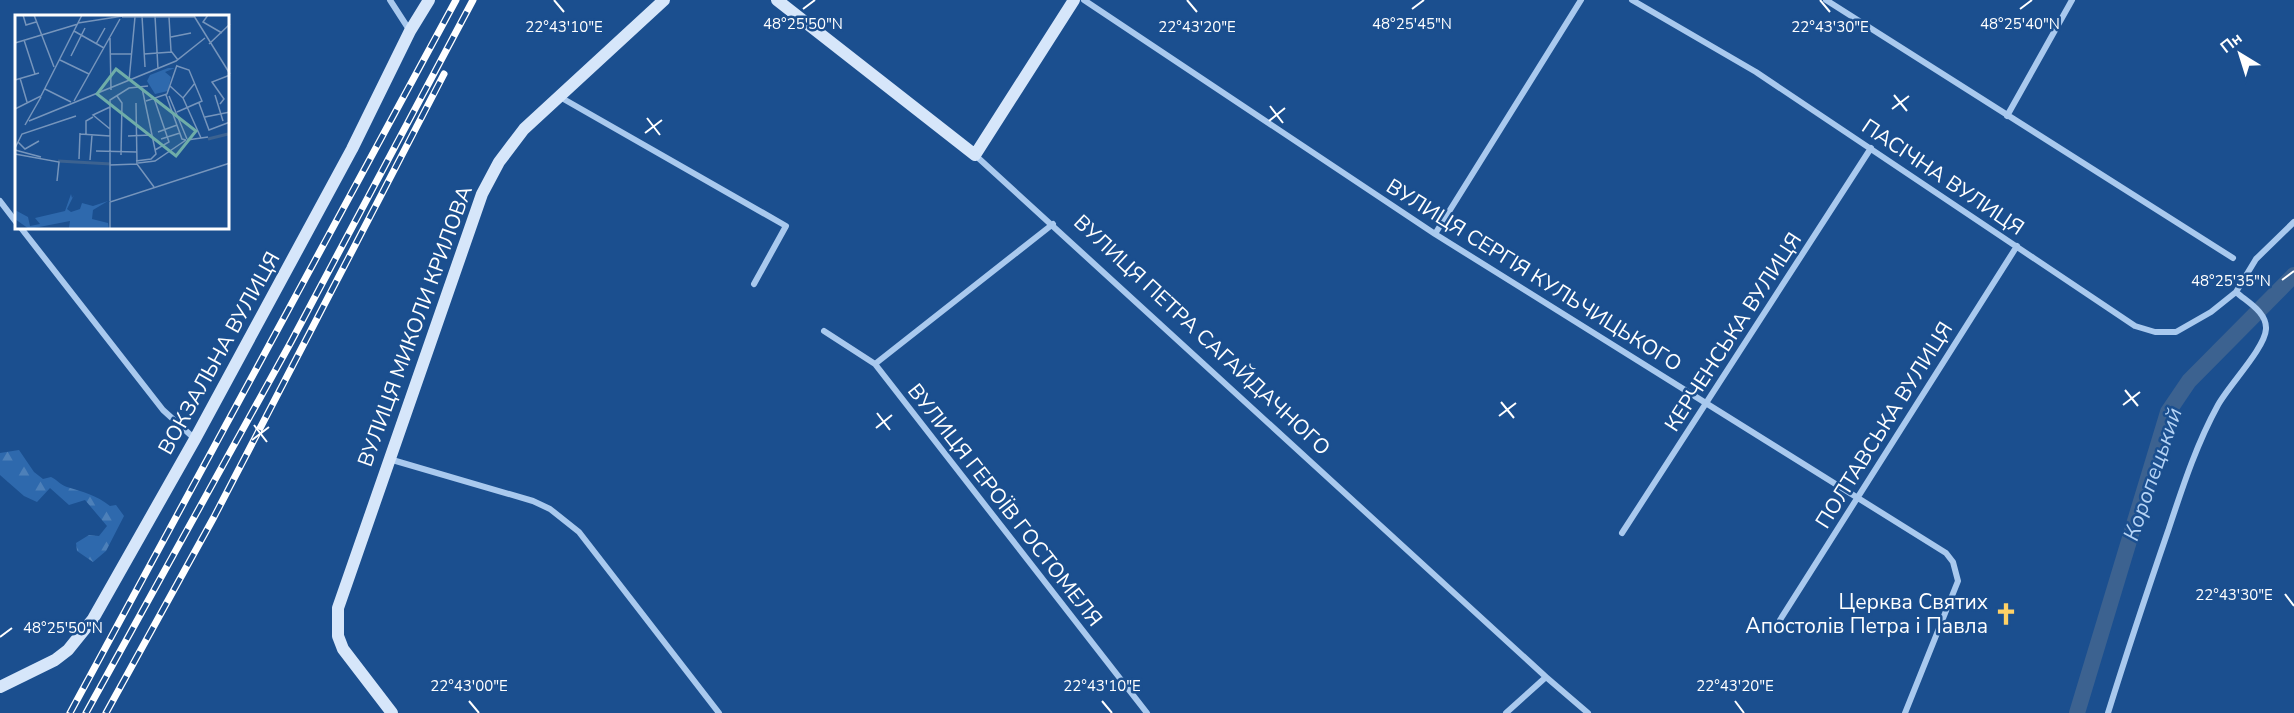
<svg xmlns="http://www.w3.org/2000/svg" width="2294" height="713" font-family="'Nunito Sans',sans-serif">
<defs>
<pattern id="forest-firs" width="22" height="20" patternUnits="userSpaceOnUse" patternTransform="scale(1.5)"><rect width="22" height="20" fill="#2e69ad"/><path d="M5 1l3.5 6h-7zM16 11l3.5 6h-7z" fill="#4d80b9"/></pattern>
</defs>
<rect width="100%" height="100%" fill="#1b4f8f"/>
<path fill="url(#forest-firs)" d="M19 450 34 472 43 479 51 477C56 479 62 486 67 487 83 492 96 495 110 506L116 505 124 516 106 551 93 562 77 551 76 543 89 535 99 536 107 526 85 500 69 505 50 488 37 502 24 496 0 475V453Z"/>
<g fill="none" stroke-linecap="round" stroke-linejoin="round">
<path stroke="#3c6290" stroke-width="16" d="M2077 713 2168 412 2189 381 2294 275"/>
<path stroke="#a9c9ee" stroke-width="6" d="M390 0 410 31
M1084 0 1435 234 1946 553 1953 562 1958 581 1905 713
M1632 0 1756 72 2135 326 2155 332H2176L2211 312 2236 292 2256 259 2294 222
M1826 0 2233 258
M560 97 786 226 754 284
M2007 116 2072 0
M975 155 1546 677 1588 713
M0 201 16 222
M21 228 163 410 195 439
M1435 234 1581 0
M824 331 875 364 1147 713
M875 364 1053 224
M389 459 533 501 550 509 579 532 719 713
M1622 533 1871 148
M1780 620 2017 246
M1506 713 1546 677
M2108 713C2127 652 2147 592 2168 531 2182 489 2196 445 2218 405 2229 385 2265 348 2266 329 2267 312 2247 302 2236 292"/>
<path stroke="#d6e6fa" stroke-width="12" d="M777 0 975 155 1074 0
M0 687 55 660 68 650 93 619 195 439 352 149 410 31 429 0
M392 713 343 649 338 636V608L482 194 499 162 524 129 664 0"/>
<g stroke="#fff" stroke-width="7">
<path id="rail" d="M70 713 456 0
M86 713 291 342 473 0
M106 713 214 517 444 74"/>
</g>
<use href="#rail" stroke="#1b4f8f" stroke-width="4.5" stroke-dasharray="14" stroke-linecap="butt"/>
</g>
<path fill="none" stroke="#fff" stroke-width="2" d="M554 0 564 12M1187 0 1197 12M1820 0 1830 12M803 9 815 0M1412 9 1424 0M2020 9 2032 0M1894 95 1907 111M1270 106 1283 123M1892 109 1909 96M647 118 660 135M1269 121 1285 108M645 133 662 120M2282 280 2294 271M2125 390 2138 406M1501 402 1514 418M2123 405 2140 392M877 413 890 430M1499 416 1516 403M254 425 267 442M876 428 892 415M252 440 269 427M2285 594 2294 606M0 637 12 628M469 701 479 713M1102 701 1112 713M1735 701 1744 713"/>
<defs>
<g id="church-bare" transform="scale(1.8)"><path d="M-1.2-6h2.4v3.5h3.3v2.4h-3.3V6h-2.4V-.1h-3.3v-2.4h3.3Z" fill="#ffd166" stroke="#1b4f8f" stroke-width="2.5" paint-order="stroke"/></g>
</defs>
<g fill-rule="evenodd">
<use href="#church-bare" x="2006" y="614"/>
</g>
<g text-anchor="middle" stroke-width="5" stroke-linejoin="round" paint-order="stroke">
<g font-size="21" fill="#fff" stroke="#1b4f8f">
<text transform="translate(1943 177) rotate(34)" y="7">ПАСІЧНА ВУЛИЦЯ</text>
<text transform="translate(1534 275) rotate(32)" y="7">ВУЛИЦЯ СЕРГІЯ КУЛЬЧИЦЬКОГО</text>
<text transform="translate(415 326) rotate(-70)" y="7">ВУЛИЦЯ МИКОЛИ КРИЛОВА</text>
<text transform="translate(1733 332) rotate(-57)" y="7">КЕРЧЕНСЬКА ВУЛИЦЯ</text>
<text transform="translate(1202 335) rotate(43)" y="7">ВУЛИЦЯ ПЕТРА САГАЙДАЧНОГО</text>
<text transform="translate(219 353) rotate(-61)" y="7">ВОКЗАЛЬНА ВУЛИЦЯ</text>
<text transform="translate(1884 425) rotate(-58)" y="7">ПОЛТАВСЬКА ВУЛИЦЯ</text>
<text transform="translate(1005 505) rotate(52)" y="7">ВУЛИЦЯ ГЕРОЇВ ГОСТОМЕЛЯ</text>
</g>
<g font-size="21" fill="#fff" stroke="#1b4f8f" text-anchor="end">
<text x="1988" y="609">Церква Святих<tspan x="1988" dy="24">Апостолів Петра і Павла</tspan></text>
</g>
<g font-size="22" font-style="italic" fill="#b5d3f5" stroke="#1b4f8f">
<text transform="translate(2152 474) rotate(-71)" y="8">Коропецький</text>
</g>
</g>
<g transform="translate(15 15)">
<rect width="214" height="214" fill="#1b4f8f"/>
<path d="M153 53H160L150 57 156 62 153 76 140 79 132 66 135 60Z" fill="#2e69ad"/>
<path d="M56 179 57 183 59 180 52 194 56 197 65 194 67 188 78 191 93 186 78 195 77 204 93 208 94 214H48L54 213 55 206 14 214 0 204V195L13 202 15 211 25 209 20 203 50 196Z" fill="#2e69ad"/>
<path fill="none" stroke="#3c6290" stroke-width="3" d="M193 124 213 119M43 146 96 149"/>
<path fill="none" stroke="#7695bc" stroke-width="1.5" d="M8 0 11 10 21 7M19 0 39 52M193 0 188 7 207 18M127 1 130 52M140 1 143 54M179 1 215 59M107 2H179M154 2 156 36 163 45M63 8 108 1M59 16 89 33M156 22 176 18M95 23 96 75M9 25 20 59M0 28 63 9M81 29 90 13M194 29 215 9M96 39H117M129 39 157 37M56 41 70 13M45 45 74 59M162 51 174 55 187 86 162 97M5 63 12 87M0 65 24 58M114 66 120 2M155 71 168 83 180 68M30 74 56 87M151 80 167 124 171 125M200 80 208 106M102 81 107 88 106 140M154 81 172 124M139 83 154 127 140 135M168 83 186 123M59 86 105 4M131 86 152 79 162 50M121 88 122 149M184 88 194 115 215 107M205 89 209 84 197 67 215 60M0 94 26 81 67 0M190 102 215 97M14 106 161 46 190 23M10 110 26 82M95 114 78 100 95 92M143 117 162 110M65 119 95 121M71 120V106L78 102M113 121 136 120M146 124 165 118M172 125 193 122M3 127 10 134 24 126M0 133 7 119 61 101M0 135 26 142M81 136 122 137M0 139 44 147 42 166M64 144 65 118M75 145 77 120M121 146 136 144 141 139 127 73M123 148 140 146 171 125M95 150 122 149 139 172M95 186V85L114 73 133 71M95 214V187L215 148"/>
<path fill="#6fada8" fill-opacity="0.15" stroke="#6fada8" stroke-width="3" d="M101 54 181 116 161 141 82 79Z"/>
<rect width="214" height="214" fill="none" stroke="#fff" stroke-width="3"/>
</g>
<g font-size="15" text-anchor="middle" fill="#fff" stroke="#1b4f8f" stroke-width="5" stroke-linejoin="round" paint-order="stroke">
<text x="803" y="29">48°25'50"N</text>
<text x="1412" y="29">48°25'45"N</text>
<text x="2020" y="29">48°25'40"N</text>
<text x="564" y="32">22°43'10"E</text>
<text x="1197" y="32">22°43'20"E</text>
<text x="1830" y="32">22°43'30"E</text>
<text x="2231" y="286">48°25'35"N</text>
<text x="2234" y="600">22°43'30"E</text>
<text x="63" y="633">48°25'50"N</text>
<text x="469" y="691">22°43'00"E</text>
<text x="1102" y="691">22°43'10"E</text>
<text x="1735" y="691">22°43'20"E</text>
</g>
<g transform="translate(2240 54) rotate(322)" stroke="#1b4f8f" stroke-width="4.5" paint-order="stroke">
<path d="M0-4.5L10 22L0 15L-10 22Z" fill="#ffffff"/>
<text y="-9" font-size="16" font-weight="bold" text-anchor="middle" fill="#ffffff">Пн</text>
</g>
</svg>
